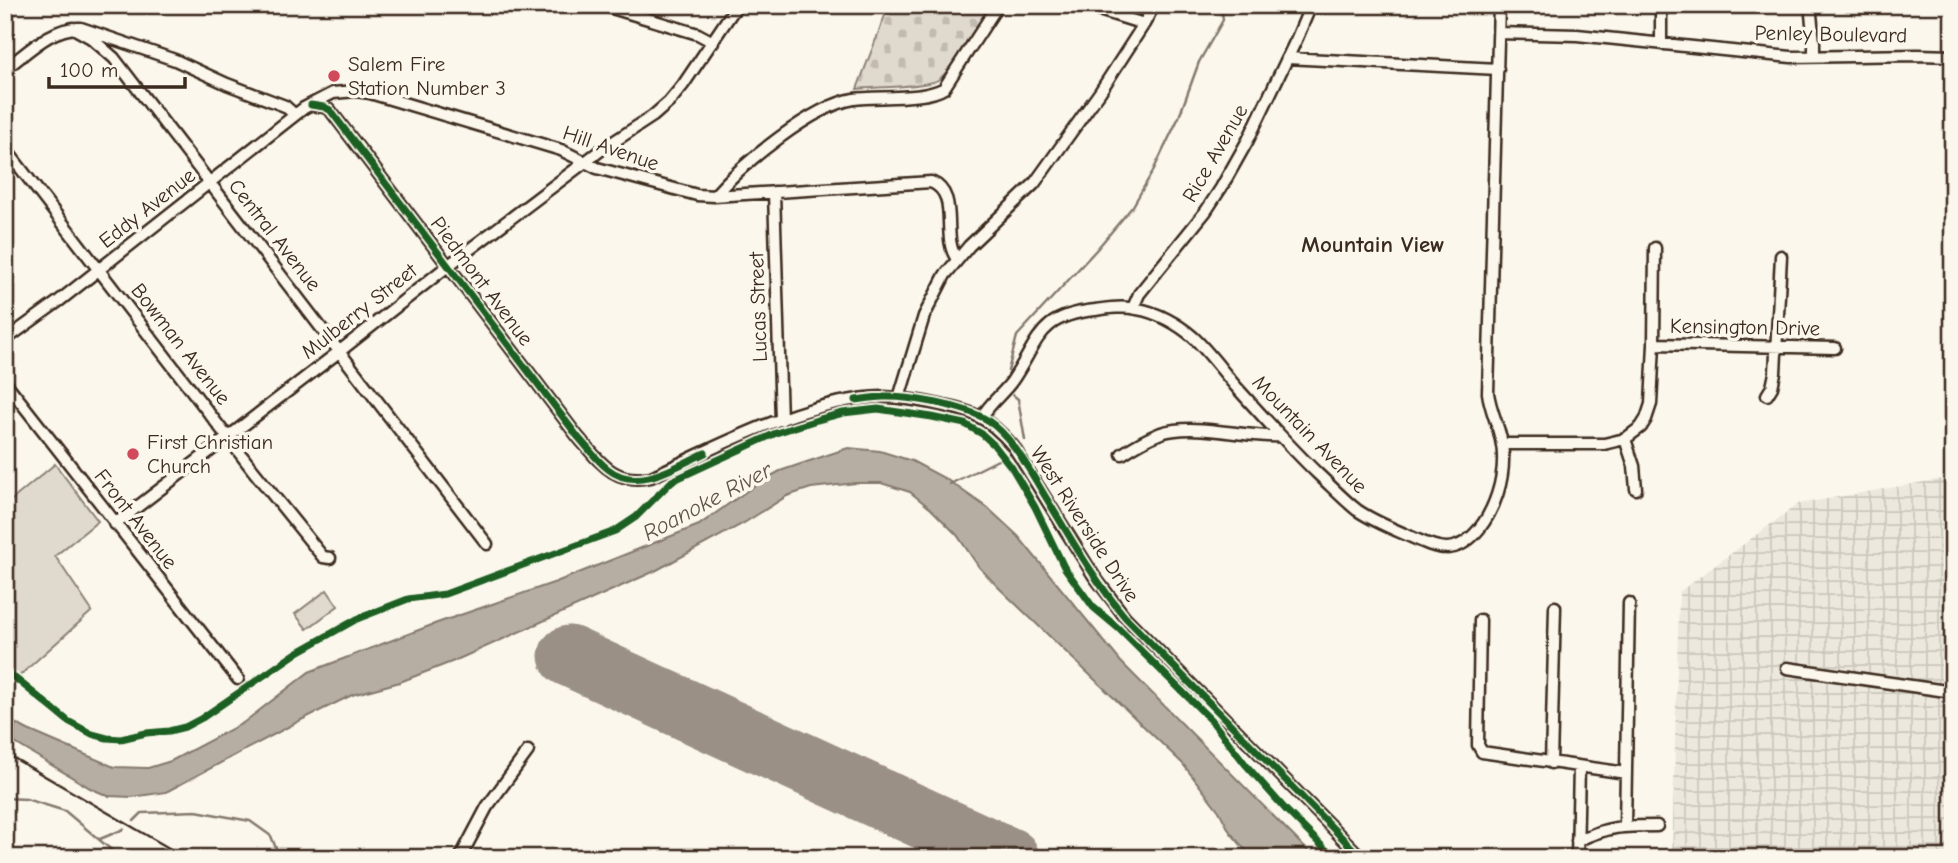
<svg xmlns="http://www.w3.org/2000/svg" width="1958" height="863" font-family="'Comic Neue',sans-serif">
<defs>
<pattern id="industrial-grid" width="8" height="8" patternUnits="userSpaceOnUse" patternTransform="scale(1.75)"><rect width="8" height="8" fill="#ede8dd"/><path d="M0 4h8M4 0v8" fill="none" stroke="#ccc7bd"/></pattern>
<pattern id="cemetery-stones" width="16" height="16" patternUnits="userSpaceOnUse" patternTransform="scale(1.75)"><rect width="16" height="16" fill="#dfd9ce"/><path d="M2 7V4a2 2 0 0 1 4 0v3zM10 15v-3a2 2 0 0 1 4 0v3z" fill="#c0bab0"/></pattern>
</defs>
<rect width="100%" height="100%" fill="#fbf7ec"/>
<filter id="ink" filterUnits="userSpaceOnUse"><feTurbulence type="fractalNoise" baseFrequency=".0143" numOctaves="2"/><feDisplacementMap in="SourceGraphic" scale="14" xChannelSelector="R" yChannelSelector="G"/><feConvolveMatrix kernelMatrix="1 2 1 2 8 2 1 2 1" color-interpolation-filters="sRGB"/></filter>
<g filter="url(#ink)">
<path fill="url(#industrial-grid)" d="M1953 477V858H1672L1679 592 1798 504Z"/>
<path fill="#dfd9ce" stroke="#8d8276" stroke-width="2" d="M55 464 98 521 55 556 92 611 8 686 5 684V513L9 507 8 503Z
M327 590 338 606 307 629 295 614Z"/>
<path fill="url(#cemetery-stones)" stroke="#8d8276" stroke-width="2" d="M889 5H994C983 21 951 72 938 80 927 87 873 87 857 89Z"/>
<path fill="#b6aea2" stroke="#85796d" stroke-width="2" d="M848 448 880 451 912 461 946 479 989 509 1018 536 1121 662 1315 858H1252L1230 832 1219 811 1182 763 998 587 979 567 957 535 931 509 910 492 881 483H856L811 488 787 496 744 523 655 571 454 661 400 682 352 695 301 720 166 792 132 797 108 796 90 788 5 737V718L28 730 114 767 148 768 171 761 243 723 309 672 437 623 556 582 699 525 758 483 780 471Z"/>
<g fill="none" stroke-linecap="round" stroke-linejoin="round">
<path stroke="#85796d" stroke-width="2.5" d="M1008 371 1017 336 1097 249 1133 206 1153 171 1179 117 1199 62 1223 20 1221 5
M1013 395 1018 399 1025 440
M950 484 998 460
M5 798 26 799 65 811 121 858
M134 821 142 813 196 811 250 821 271 836 280 858
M100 839 124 829"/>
<path stroke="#9b9085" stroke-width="61" d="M569 656 1009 858"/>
<g stroke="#3b2a1e" stroke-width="15">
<path id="minor" d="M602 5 698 34 713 42
M1083 5 1144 24
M1661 5V44
M1810 5 1814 42V57
M73 28 91 38 114 58 487 544
M1499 33 1577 35 1791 57 1918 55 1953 56
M1287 58 1498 69
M5 69C27 53 52 26 81 28L175 60 227 84 285 106 295 115
M311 105 324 107 330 110 578 437C600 462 614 485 651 477 721 445 805 399 883 397 899 397 915 400 931 403 970 411 986 414 1013 446L1094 576 1125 617 1362 858
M5 148 252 469 323 557 330 558
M774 192 781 420
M714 196C742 164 812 106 854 99 878 96 926 100 944 88L998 5
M1133 308 1139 294 1206 211 1221 188 1248 140 1297 38 1311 5
M5 340 59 301 304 108 333 93 356 91 370 93 561 150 597 168 697 195 714 196 931 182C961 194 940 237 957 259
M1654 344 1835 348
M5 382 238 679
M1767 395 1772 387 1775 373 1781 256
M899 398 924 316 945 275 969 246 1034 184 1100 92 1144 24 1154 5
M982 417C990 402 1003 394 1012 381 1040 340 1037 316 1095 310 1109 308 1123 306 1137 309 1157 312 1178 324 1193 337 1210 353 1223 372 1238 389 1264 418 1290 447 1318 474 1331 486 1343 499 1357 510 1373 521 1391 528 1409 536 1438 549 1456 557 1479 529 1495 509 1504 480 1503 455 1503 433 1491 415 1488 393L1499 5
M1625 439 1634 466 1636 489
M1503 444H1604L1625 439 1641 427 1646 419 1651 404 1654 344 1655 248
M1122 454C1134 446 1148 438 1161 433 1196 422 1244 438 1281 436
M115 524 340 351 449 265 601 150 653 116 669 102 683 85 737 5
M1480 620 1478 745 1482 752 1626 773
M1787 668 1953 692
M1551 763 1555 607
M1625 826 1629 603
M1577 841C1608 826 1624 826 1657 826
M460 858 487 807 528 751
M1577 858 1579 767"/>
</g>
<use href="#minor" stroke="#fbf7ec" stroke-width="10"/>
<path stroke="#3b2a1e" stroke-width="2.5" d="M5 753 186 858"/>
<g stroke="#fbf7ec" stroke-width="11">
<path id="cycleway" d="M311 105 324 107 330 110 578 437C588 448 597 461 608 469 638 493 676 466 705 453
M856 400C865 399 874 397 883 397 909 396 965 406 987 420 1013 437 1029 470 1045 496 1070 537 1094 580 1125 617L1362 858
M5 670 68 721 92 734 107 738 121 739 146 733 169 731 185 727 202 718 298 652 357 619 408 599 445 594 615 531 636 517 672 481 776 433 817 420 843 413 878 409 932 417 965 424 982 434 994 445 1012 468 1035 507 1064 567 1093 607 1118 628 1211 720 1246 765 1286 810 1334 858"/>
</g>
<use href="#cycleway" stroke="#1b5e20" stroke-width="7"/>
</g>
</g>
<g fill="#d1495b" stroke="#fbf7ec" stroke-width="2.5">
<circle cx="334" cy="76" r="7"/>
<circle cx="133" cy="454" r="7"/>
</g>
<g text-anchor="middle" stroke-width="7" stroke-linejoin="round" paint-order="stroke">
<g font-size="21" fill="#3b2a1e" stroke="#fbf7ec">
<text transform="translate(1831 34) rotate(1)" y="7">Penley Boulevard</text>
<text transform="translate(611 148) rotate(19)" y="7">Hill Avenue</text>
<text transform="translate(1215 153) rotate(-60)" y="7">Rice Avenue</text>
<text transform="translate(147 208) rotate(-38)" y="7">Eddy Avenue</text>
<text transform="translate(275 235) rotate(52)" y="7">Central Avenue</text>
<text transform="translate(482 281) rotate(53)" y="7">Piedmont Avenue</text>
<text transform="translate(758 307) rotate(-92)" y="7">Lucas Street</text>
<text transform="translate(359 311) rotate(-38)" y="7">Mulberry Street</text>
<text transform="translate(1745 327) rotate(1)" y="7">Kensington Drive</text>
<text transform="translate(181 344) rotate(52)" y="7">Bowman Avenue</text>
<text transform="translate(1310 434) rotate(46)" y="7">Mountain Avenue</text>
<text transform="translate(136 519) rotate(52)" y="7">Front Avenue</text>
<text transform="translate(1085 524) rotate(57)" y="7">West Riverside Drive</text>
</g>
<g font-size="21" fill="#3b2a1e" stroke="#fbf7ec" text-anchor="start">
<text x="348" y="71">Salem Fire<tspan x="348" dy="24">Station Number 3</tspan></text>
<text x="147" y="449">First Christian<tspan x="147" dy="24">Church</tspan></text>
</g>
<g font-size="23" font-weight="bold" fill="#3b2a1e" stroke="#fbf7ec">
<text x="1373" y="252">Mountain View</text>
</g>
<g font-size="23" font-style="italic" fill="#605246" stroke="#fbf7ec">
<text transform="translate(707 501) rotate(-28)" y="8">Roanoke River</text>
</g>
</g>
<rect width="1958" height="863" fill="none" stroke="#fbf7ec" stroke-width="28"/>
<rect x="14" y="14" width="1930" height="835" fill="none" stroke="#3b2a1e" stroke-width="2.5" filter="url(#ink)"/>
<path d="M49 77v10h136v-10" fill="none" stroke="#3b2a1e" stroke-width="3.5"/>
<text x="60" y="77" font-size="21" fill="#3b2a1e" stroke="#fbf7ec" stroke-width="5" paint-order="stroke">100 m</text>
</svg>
